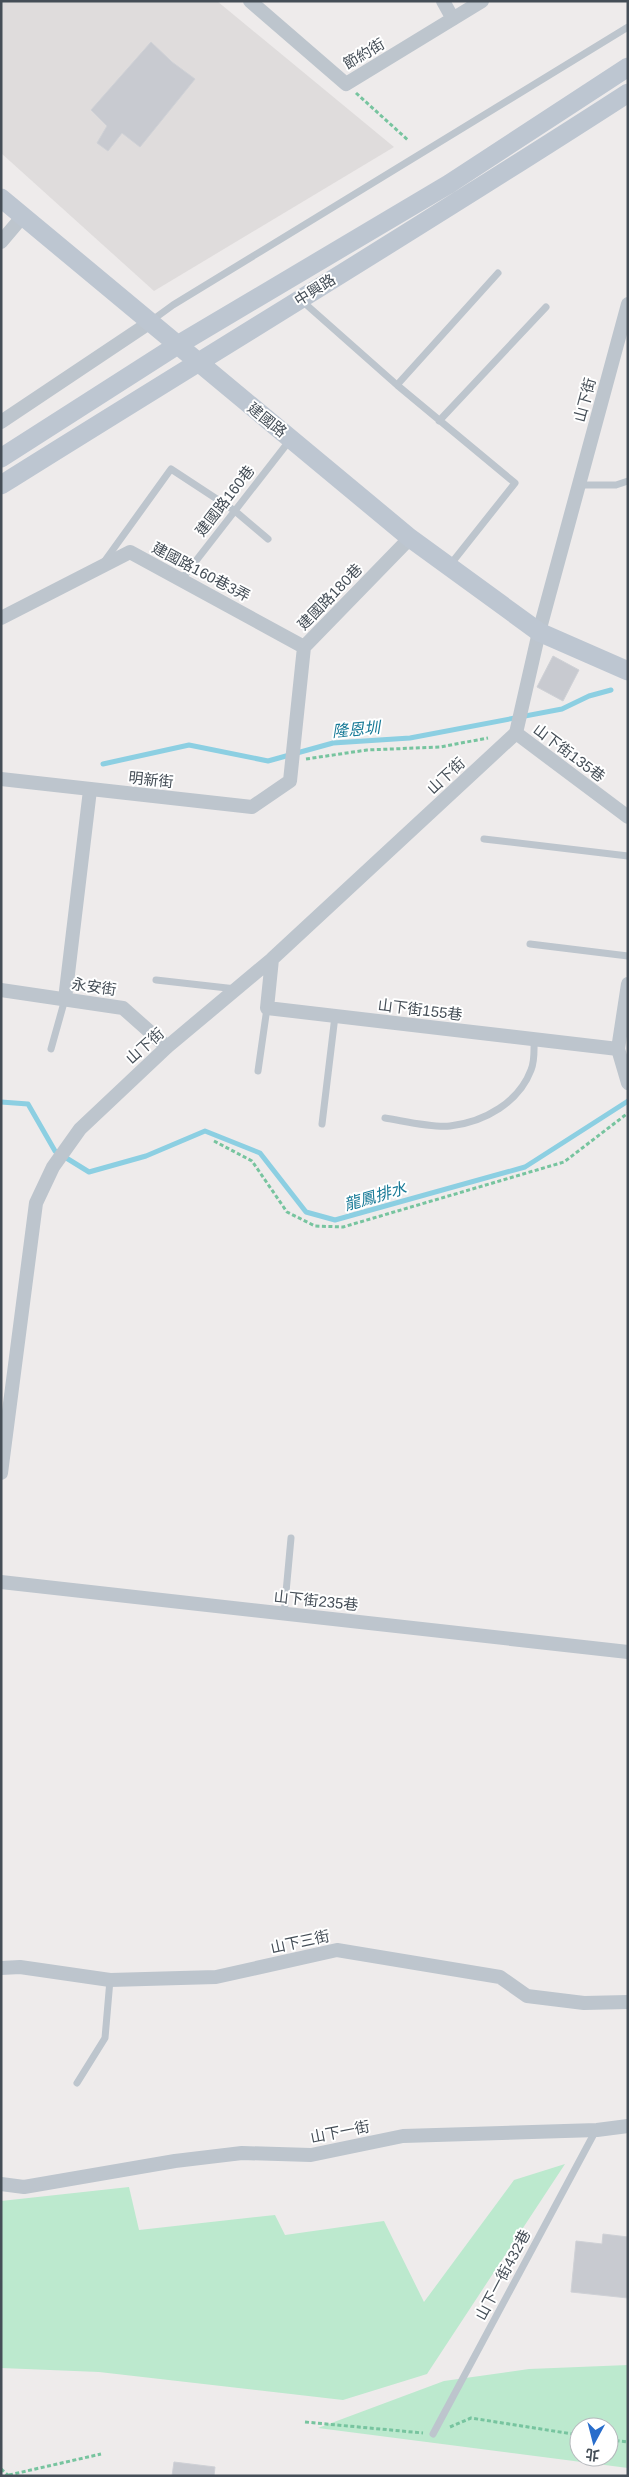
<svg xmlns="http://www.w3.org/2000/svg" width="629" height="2477" font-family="Helvetica,'Noto Sans TC',sans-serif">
<rect width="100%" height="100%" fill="#eeebeb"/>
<path fill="#dfdcdc" d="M1 1H217L394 147 154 291 1 153Z"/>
<path fill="#bce9ce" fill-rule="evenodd" d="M565 2164 427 2374 343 2400 99 2372 1 2368V2201L129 2187 139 2230 275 2215 285 2235 384 2221 424 2302 514 2180Z
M628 2365V2468L318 2428 444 2381 529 2369ZM579 2427H609V2457H579Z"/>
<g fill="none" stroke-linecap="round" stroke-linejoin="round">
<path stroke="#8ccfe2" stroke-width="5" d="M103 764 189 745 268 761 333 743 410 738 562 709 589 696 611 690
M1 1102 28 1104 55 1151 89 1172 146 1156 205 1131 260 1153 306 1212 335 1220 525 1167 628 1101"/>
</g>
<path fill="#c8cad0" stroke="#cfd1d6" d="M151 42 172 62 195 79 140 147 122 133 108 151 97 143 107 126 91 110Z
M553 656 579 670 563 701 537 687Z
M603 2234 628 2237V2298L571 2292 576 2241 602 2244Z
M174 2462 215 2467 214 2476H172Z"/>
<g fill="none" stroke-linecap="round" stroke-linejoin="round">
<path stroke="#77c49f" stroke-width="3" stroke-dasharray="4 2.5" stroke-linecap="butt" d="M356 93 409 141
M306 759 367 750 440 747 488 738
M214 1141 252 1161 287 1212 315 1226 343 1227 564 1162 628 1113
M305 2422 423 2433
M450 2427 471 2418 579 2435
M609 2440 628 2442
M1 2469 9 2476
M9 2475 101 2454"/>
<path stroke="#bdc5cd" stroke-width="7" d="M301 300 397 385 515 483 450 565
M151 321 173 305 628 27
M397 385 498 273
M439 421 546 307
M579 485H616L628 481
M104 562 171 469 235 511 268 539
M181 580 290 440
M484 839 628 856
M530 944 628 956
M156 980 236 989
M51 1049 65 999
M258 1071 267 1008
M385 1118C404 1121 432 1128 450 1126 485 1122 519 1102 531 1070 535 1061 534 1049 534 1039
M322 1124 335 1016
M284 1614 291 1538
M77 2083 105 2038 110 1980
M433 2434 596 2130"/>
<path stroke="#bdc5cd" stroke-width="14" d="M250 1 346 84 482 1
M443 1 453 19
M1 242 23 216
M1 422 149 323
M1 618 130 552 304 647
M516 733 628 817
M1 779 252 807 290 781 304 647 410 538
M272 959 267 1008 618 1049
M628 984 618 1049 628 1083
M1 990 123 1008 167 1047
M65 999 90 790
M1 1473 36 1203 53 1167 80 1129 167 1047 272 959 516 733 539 632 628 304
M1 1582 628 1652
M1 1968 20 1967 110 1980 216 1977 337 1950 500 1977 527 1996 584 2003 628 2002
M1 2184 24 2187 175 2161 242 2153 311 2155 403 2136 597 2130 628 2126"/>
<path stroke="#bdc6d1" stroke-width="19" d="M1 198 410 538 539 632 628 671
M1 458 176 346 449 184 628 67
M1 485C210 354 421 227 628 93"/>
</g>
<g text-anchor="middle" stroke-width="4" stroke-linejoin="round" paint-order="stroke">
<g font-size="15" fill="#454e57" stroke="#fff">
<text transform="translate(364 54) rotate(-31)" y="5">節約街</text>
<text transform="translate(315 290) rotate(-32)" y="5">中興路</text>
<text transform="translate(585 400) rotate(-75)" y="5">山下街</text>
<text transform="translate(267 420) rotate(39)" y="5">建國路</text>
<text transform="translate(225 501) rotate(-52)" y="5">建國路160巷</text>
<text transform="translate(201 572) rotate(28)" y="5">建國路160巷3弄</text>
<text transform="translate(330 597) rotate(-46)" y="5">建國路180巷</text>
<text transform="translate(569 753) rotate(37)" y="5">山下街135巷</text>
<text transform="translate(446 776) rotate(-43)" y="5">山下街</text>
<text transform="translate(151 780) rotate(6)" y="5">明新街</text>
<text transform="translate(94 987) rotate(8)" y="5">永安街</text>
<text transform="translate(420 1010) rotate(7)" y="5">山下街155巷</text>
<text transform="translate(145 1046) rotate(-42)" y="5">山下街</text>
<text transform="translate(316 1601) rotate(6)" y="5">山下街235巷</text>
<text transform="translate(300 1942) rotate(-12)" y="5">山下三街</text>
<text transform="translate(340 2132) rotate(-11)" y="5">山下一街</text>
<text transform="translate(503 2275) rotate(-62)" y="5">山下一街432巷</text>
</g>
<g font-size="16" font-style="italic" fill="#187a97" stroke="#fff">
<text transform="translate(356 729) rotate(-5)" y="6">隆恩圳</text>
<text transform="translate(375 1196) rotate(-16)" y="6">龍鳳排水</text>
</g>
</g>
<rect width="629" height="2477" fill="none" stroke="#454e57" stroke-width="5"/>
<g transform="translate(594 2442) rotate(187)"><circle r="24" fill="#ffffff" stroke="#b5b8bc"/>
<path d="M0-4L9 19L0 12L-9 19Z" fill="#286dcb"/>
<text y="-8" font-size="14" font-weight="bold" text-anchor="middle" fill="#454e57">北</text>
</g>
</svg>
